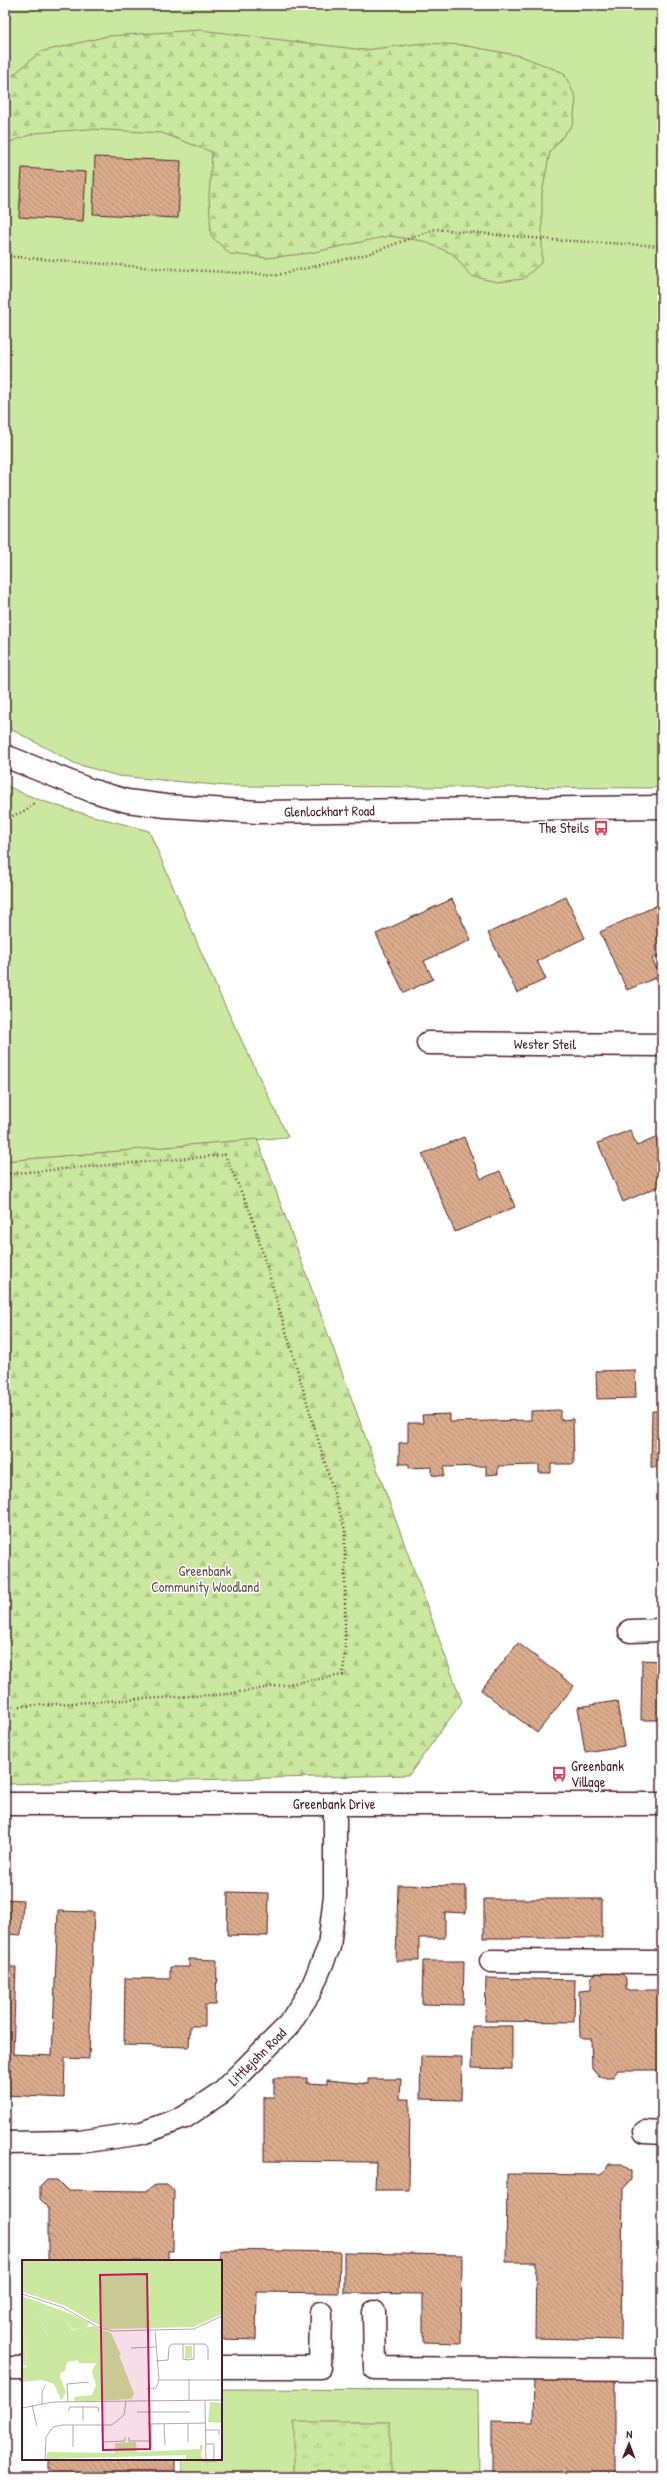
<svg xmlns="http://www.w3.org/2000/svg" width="667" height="2482" font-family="'Patrick Hand',sans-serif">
<defs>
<pattern id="forest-firs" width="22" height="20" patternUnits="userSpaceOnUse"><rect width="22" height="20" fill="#cae89f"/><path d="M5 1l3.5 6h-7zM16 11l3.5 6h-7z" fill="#afc789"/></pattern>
<pattern id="park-tufts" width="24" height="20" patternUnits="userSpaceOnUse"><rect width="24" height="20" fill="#cae89f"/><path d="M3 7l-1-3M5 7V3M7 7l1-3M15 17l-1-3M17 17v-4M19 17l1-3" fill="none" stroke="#afc789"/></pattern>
<pattern id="building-back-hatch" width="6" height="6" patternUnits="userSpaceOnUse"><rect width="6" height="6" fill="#dbac8c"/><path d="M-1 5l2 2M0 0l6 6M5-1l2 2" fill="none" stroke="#b48b73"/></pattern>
</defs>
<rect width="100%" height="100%" fill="#fff"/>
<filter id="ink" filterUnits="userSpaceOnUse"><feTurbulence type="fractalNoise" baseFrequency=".025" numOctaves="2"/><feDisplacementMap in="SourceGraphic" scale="8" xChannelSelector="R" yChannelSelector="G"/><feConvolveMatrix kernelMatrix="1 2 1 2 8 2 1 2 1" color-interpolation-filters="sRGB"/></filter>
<g filter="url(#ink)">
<path fill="#cae89f" stroke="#8a8465" d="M5 5H662V788L226 786 118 776 76 764 5 726Z
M5 785C51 808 100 817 149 831L218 991 288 1137 5 1161Z
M221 2389 478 2390 479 2477H182V2459H221Z"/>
<path fill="url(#forest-firs)" stroke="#8a8465" d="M200 30 364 50 424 43 462 45 521 56 564 73 576 98 573 124 550 152 542 193V262L523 279 497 282 471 276 453 254 423 241 389 236 310 253 267 258 230 254 211 236 209 197 212 152 162 133 88 129 35 133 10 142 5 154V82L40 52 108 36Z
M257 1139 462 1702 409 1775 5 1784V1161Z"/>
<path fill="url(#park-tufts)" stroke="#8a8465" d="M294 2422H390V2477H294Z"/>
<path fill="url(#building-back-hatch)" stroke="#4a1f2b" d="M95 157 181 161 178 218 93 214Z
M22 168 86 172 83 221 19 217Z
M566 897 585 938 537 961 546 979 517 993 488 933Z
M452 899 471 940 424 961 433 979 404 993 376 934Z
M662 903V955L652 959 660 976 627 990 600 932Z
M630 1130 637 1146 662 1135V1185L623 1202 598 1143Z
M464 1137 481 1179 500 1171 515 1207 455 1232 422 1154Z
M635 1370 636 1398 597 1399 596 1371Z
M560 1410V1420L573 1419 574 1464H551V1473H539V1465L498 1466V1474L486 1475V1466L444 1467V1476L432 1475V1467L409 1468V1464H399V1443L408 1442V1423H423L422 1415 450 1414V1422L531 1420V1411Z
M652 1411H662V1467H651Z
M518 1643 574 1686 537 1733 481 1690Z
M642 1660 662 1661V1720H641Z
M617 1701 624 1746 585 1752 578 1707Z
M398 1885 466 1886V1913L445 1912V1938H419V1961H396Z
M228 1892 269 1893 268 1936 227 1935Z
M5 1899 23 1900 21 1935 5 1934Z
M484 1899H602V1938H484Z
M58 1911 94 1912 89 2059 65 2058 64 2098 5 2095V1967H16L13 2054 52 2056Z
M189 1959 217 1960 216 2005H205V2026H190L189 2047 124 2045 125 1978 170 1979V1967H189Z
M423 1961H464L463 2005 422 2004Z
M598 1971H619L626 1978V1990H662V2070H618L613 2077H599L592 2069 591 2038H580L579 1991 591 1990V1978Z
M486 1978 575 1980 574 2022 485 2021Z
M472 2026H512V2069L471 2068Z
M421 2056 462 2057 461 2100 420 2099Z
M274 2078H307V2083L327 2084V2080L368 2084V2079H401L400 2099H410L409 2190H375L376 2162 264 2161V2097H274Z
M609 2164H622L631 2171V2180L623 2189 621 2340 535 2338 536 2262H506L507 2174 601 2175Z
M47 2180H57L67 2190 147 2191 155 2185H167L174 2191 173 2251H168V2261H48V2207L40 2199V2187Z
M220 2250 340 2252 339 2293 257 2292 256 2340 221 2339Z
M344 2253 462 2255 461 2343 423 2342V2294L344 2293Z
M534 2375 615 2376V2477H492V2421L533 2422Z
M49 2459H175V2477H49Z"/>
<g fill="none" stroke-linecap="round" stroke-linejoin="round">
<g stroke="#4a1f2b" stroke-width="25">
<g id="minor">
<path id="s1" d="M5 756 90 790 127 801 166 806 258 812 662 807"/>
<path id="s2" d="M428 1043 662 1045"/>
<path d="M630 1631 662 1630"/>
<path id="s3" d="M5 1804H662"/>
<path d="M491 1961 662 1962"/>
<path d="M645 2132 662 2133"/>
<path id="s4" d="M5 2143 79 2142 142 2133 185 2117 222 2092 287 2027 310 1992 329 1947 335 1895V1803"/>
<path d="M374 2312 375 2368 662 2370"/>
<path d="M221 2367H320L321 2313"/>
<path d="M5 2368H23"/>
</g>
</g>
<path stroke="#4a1f2b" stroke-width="2.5" stroke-dasharray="1 3" stroke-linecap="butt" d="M5 256 155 268 277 275 368 254 435 229 554 240 662 246
M5 819 27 810 35 802
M5 1174 225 1155 251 1214 345 1530V1649L343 1675 228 1694 5 1707"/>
<use href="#minor" stroke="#fff" stroke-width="22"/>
</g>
</g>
<defs>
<g id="bus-bare" transform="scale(1.2)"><path d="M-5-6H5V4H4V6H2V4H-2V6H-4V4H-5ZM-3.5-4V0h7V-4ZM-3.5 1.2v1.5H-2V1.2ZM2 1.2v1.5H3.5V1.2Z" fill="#d1495b" stroke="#fff" stroke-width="2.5" paint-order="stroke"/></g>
</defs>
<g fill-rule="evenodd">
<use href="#bus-bare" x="601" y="828"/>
<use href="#bus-bare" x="559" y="1774"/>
</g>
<g text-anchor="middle" stroke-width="3" stroke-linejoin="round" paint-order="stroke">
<g font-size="14" fill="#4a1f2b" stroke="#fff">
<text dy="5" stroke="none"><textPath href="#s1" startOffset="333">Glenlockhart Road</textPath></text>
<text dy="5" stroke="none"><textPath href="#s2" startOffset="117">Wester Steil</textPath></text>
<text dy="5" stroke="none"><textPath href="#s3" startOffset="329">Greenbank Drive</textPath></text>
<text dy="5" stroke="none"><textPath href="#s4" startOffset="278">Littlejohn Road</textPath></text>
</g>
<g font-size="14" fill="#4a1f2b" stroke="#fff" text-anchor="end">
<text x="589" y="833">The Steils</text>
<text x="571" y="1771" text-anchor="start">Greenbank<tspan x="571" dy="16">Village</tspan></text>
</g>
<g font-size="14" fill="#6a5148" stroke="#fff">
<text x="205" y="1576">Greenbank<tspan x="205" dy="16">Community Woodland</tspan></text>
</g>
</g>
<g transform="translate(22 2260)">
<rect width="200" height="200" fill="#fff"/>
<path d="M0 0H200V54L172 67 84 69 41 45 0 32ZM22 49 42 58 50 70 71 66 89 73 99 95 50 101 45 102 43 111 38 113 0 122V108L12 105 26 76 16 54ZM0 69 5 88 4 105 0 107ZM114 182 115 192 178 189V185H181L179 196 182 200H164V195L24 199 25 192 93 193V183Z" fill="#cae89f"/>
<path d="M92 17 118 19 116 33H94L93 25 84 24 79 25 76 32 74 27 65 25ZM0 36 52 55 67 63 64 68 50 69 42 58 22 49 16 54 27 79 20 102 28 104 34 98 40 104 38 117 44 132 39 140 32 124 20 120 0 122 9 118 4 105 5 88 0 69ZM97 95 112 134 109 139 53 142 52 137 70 135 74 125 70 112 74 103H57L56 100ZM188 142 200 143V163L186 162Z" fill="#cae89f"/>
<path d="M163 86H170V98L163 99Z" fill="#cae89f"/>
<path fill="none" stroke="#b7a5aa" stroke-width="1" d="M0 34 40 47 76 67 90 71 172 69 200 56M133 71 137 120H200M161 84V99L166 100 172 99V84M200 85V72M109 88 134 87M134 101 146 100 147 87 150 84H183L186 87V100M200 120V85M124 129 134 128 137 120M167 141V120M183 141 184 200M46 142 45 124 67 122M20 144V132L23 126M10 145 15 166M61 146V161M0 148 31 142 200 140M46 151 48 147H76L77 152M115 152H168M126 164 184 163M129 164V188M142 164 143 185M166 164V182M80 166 81 190M184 170H197V175M107 177V181H129M81 182 103 181V177M184 184H192V200M51 187V165M23 200 24 177 31 167 40 165H90L102 155 104 141"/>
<path fill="#c2185b" fill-opacity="0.15" stroke="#c2185b" stroke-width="2" d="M125 14 128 189 81 190 78 15Z"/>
<rect width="200" height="200" fill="none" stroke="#4a1f2b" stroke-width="2"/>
</g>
<rect width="667" height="2482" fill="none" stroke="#fff" stroke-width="20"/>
<rect x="10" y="10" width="647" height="2462" fill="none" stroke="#4a1f2b" stroke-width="1.5" filter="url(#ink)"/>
<g transform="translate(629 2444) rotate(1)" stroke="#ffffff" stroke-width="3" paint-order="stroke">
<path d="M0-3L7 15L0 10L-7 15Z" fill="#4a1f2b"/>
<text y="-6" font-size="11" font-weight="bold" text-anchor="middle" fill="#4a1f2b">N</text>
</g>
</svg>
